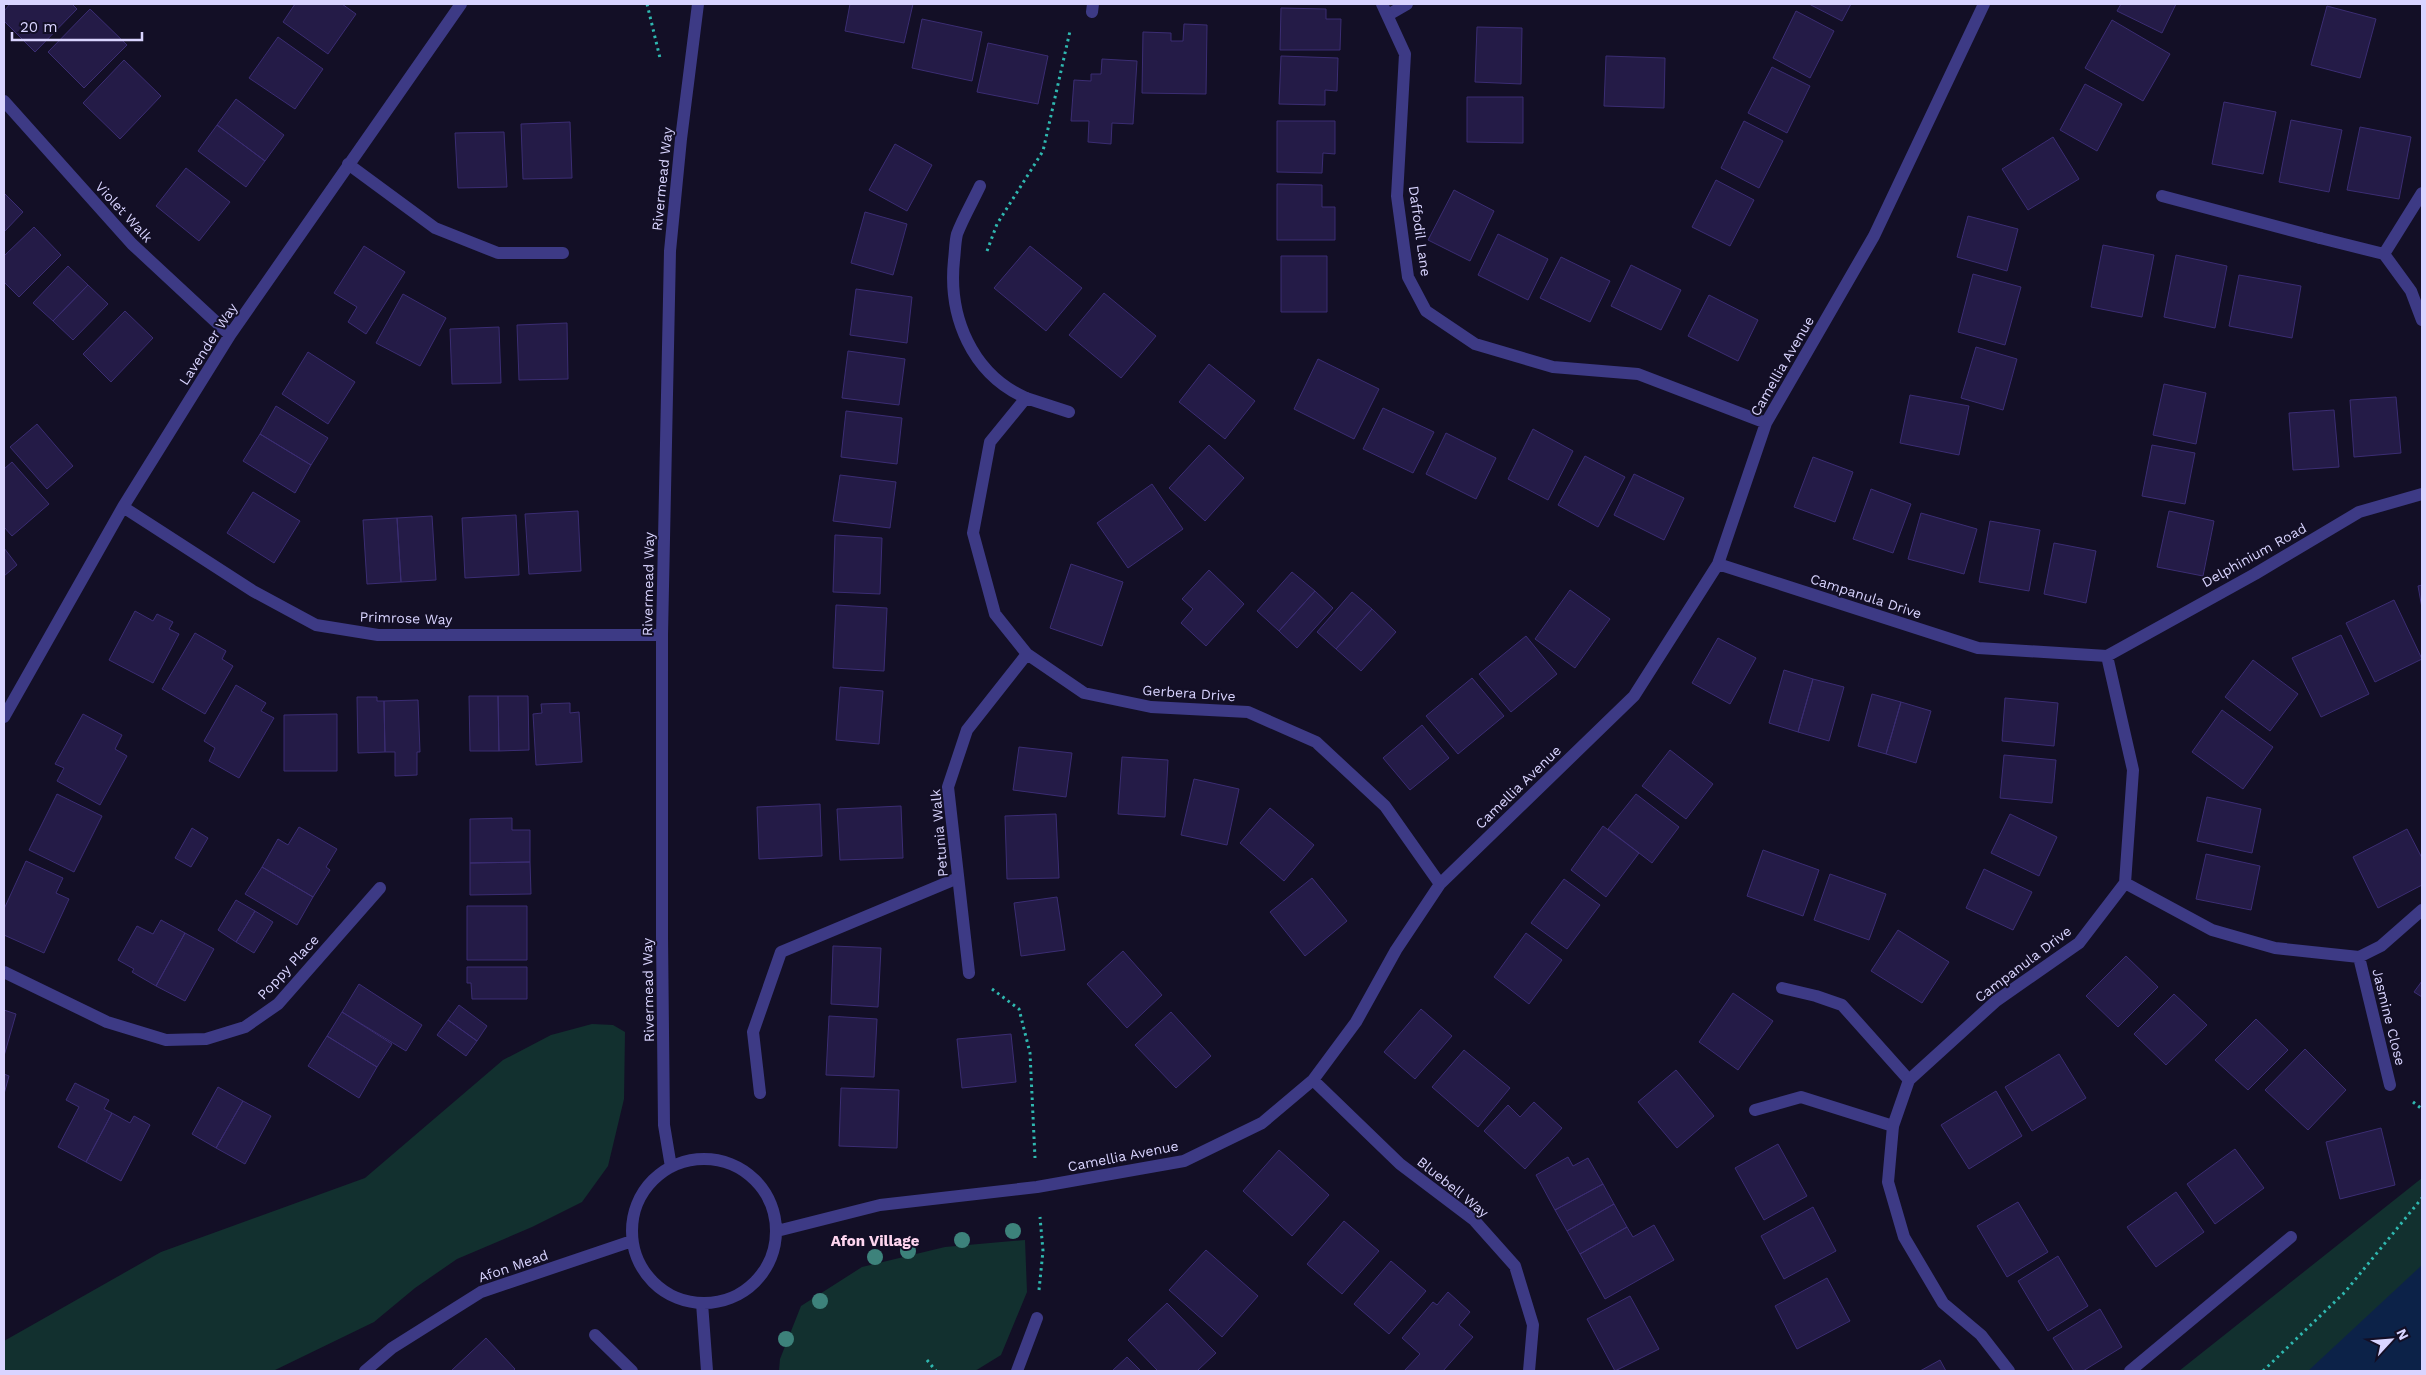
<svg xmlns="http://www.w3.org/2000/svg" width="2426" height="1375" font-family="'Work Sans',sans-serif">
<rect width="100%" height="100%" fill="#130f26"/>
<path fill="#12302f" d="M592 1024 613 1025 625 1032 624 1099 608 1166 582 1202 532 1227 457 1259 415 1288 374 1322 273 1371H4V1341L161 1252 365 1178 503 1060 551 1035Z
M2422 1178V1371H2179Z
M1025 1240 1027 1292 1001 1355 975 1371H779L780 1359 801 1306 862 1267 945 1247Z"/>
<path fill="#0c2248" d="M2422 1265V1371H2308Z"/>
<path fill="#241b47" stroke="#3b2d73" d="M10 4H72L77 9 35 52 4 21V11Z
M295 4H342L356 14 328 54 283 22Z
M850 4H913L904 43 845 31Z
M1809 4H1851L1842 21Z
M2121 4H2176L2162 33 2117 11Z
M2327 6 2376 19 2360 78 2311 65Z
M1281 8 1326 9V19H1341L1340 50H1280Z
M90 9 127 45 84 88 48 52Z
M1796 11 1834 31 1810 78 1773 58Z
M922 19 982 32 972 81 912 68Z
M2112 20 2170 54 2143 101 2085 68Z
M1184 24 1207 25 1206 94 1142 93 1143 32 1171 33V41H1183Z
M1477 27 1522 28 1521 84 1475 82Z
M278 37 323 69 295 109 249 78Z
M988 43 1048 56 1038 104 977 92Z
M1281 56 1338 58 1337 91 1325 90V105L1279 104Z
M1606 56 1665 58 1664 108 1604 106Z
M1102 59 1137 61 1133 124 1112 123 1111 144 1088 142 1089 121H1071L1074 80 1091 81V74H1101Z
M124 60 161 96 120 139 83 103Z
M1772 67 1810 86 1787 133 1748 113Z
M2085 84 2122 104 2097 151 2060 130Z
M1467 97H1523V143L1467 142Z
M236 99 284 135 265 161 217 125Z
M2224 102 2276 112 2263 174 2212 164Z
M2291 120 2342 130 2329 192 2279 182Z
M1277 121H1335V154L1323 153 1322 173 1277 172Z
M1744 121 1783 141 1759 188 1721 168Z
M570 122 572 178 523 179 521 124Z
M217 125 265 161 246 187 198 151Z
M2360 127 2411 137 2399 199 2347 190Z
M504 132 507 187 458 188 455 133Z
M2053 137 2079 179 2028 210 2002 169Z
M895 144 932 165 907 211 869 190Z
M186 168 230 202 199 241 156 206Z
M1716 180 1754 200 1730 246 1692 227Z
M1277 184 1322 185V207H1335V240H1277Z
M1454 190 1494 211 1470 261 1428 240Z
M4 193 23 212 4 232Z
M865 212 907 224 893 275 851 263Z
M1968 216 2018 229 2007 271 1957 257Z
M34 227 61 255 19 297 4 282V256Z
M1498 234 1548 259 1528 300 1478 275Z
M2103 245 2154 255 2142 317 2091 307Z
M364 246 405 272 366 334 348 322 357 307 334 293Z
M1030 246 1082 288 1046 331 994 288Z
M2176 255 2227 266 2215 328 2164 317Z
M1281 256H1327V312H1281Z
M1561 257 1610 281 1590 322 1540 298Z
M1631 265 1681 290 1661 330 1611 306Z
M68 266 88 285 53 321 33 303Z
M1973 274 2021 287 2005 345 1958 332Z
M2239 275 2301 286 2292 338 2229 326Z
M88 285 108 304 73 340 53 321Z
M856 289 912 297 907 343 850 335Z
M1104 293 1156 336 1121 378 1069 335Z
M403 294 446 318 420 366 376 343Z
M1709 295 1758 320 1738 361 1688 336Z
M125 311 153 338 111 382 83 354Z
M567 323 568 379 519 380 517 325Z
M499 327 501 383 452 384 450 329Z
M1976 347 2017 359 2003 410 1961 398Z
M848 351 905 359 899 405 842 398Z
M308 352 355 382 328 424 282 394Z
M1318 359 1379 389 1354 439 1294 409Z
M1209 364 1255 401 1225 439 1179 402Z
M2164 384 2206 393 2196 444 2153 435Z
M1910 395 1969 406 1959 455 1900 443Z
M2396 397 2401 453 2354 457 2350 400Z
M276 406 328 438 311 465 260 434Z
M1383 408 1434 432 1413 473 1363 449Z
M2334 410 2339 467 2293 470 2289 413Z
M846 411 902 418 897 464 841 457Z
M37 424 73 466 47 489 10 447Z
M1533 429 1573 451 1548 500 1508 479Z
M1446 433 1496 458 1476 499 1426 474Z
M260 434 311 465 295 493 243 461Z
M1209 445 1244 478 1205 521 1169 488Z
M2152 445 2195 453 2185 504 2142 496Z
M1585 456 1625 477 1598 527 1558 505Z
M1813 457 1853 472 1835 522 1794 507Z
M12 462 49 504 12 536 4 527V469Z
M1634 474 1684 498 1664 540 1614 515Z
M840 475 896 482 890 528 833 521Z
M1152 484 1183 529 1128 568 1097 523Z
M1871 489 1911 504 1893 553 1853 539Z
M253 492 300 521 274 563 227 533Z
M578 511 581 571 529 574 525 514Z
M2169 511 2214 521 2203 576 2157 567Z
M1921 513 1977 529 1964 574 1908 559Z
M516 515 519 575 465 578 462 518Z
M432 516 436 580 401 582 397 518Z
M397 518 401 582 367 584 363 520Z
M1990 521 2040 530 2029 591 1979 582Z
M835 535 882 538 880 594 833 592Z
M2054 543 2096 551 2086 603 2044 594Z
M4 548 17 565 4 576Z
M1071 564 1123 582 1102 646 1050 628Z
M1209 570 1244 604 1206 646 1181 623 1193 609 1182 599Z
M1292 572 1315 591 1279 631 1257 611Z
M2422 585V608L2418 586Z
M1570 590 1610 619 1575 668 1535 639Z
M1315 591 1333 608 1297 648 1279 631Z
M1352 592 1372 609 1336 649 1317 632Z
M2394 600 2422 659 2375 682 2346 623Z
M836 605 887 608 884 671 833 668Z
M1372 609 1396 632 1361 671 1336 649Z
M135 611 153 621 157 614 173 622 169 629 179 634 153 683 109 660Z
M195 633 226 651 222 659 233 666 205 714 162 689Z
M2341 635 2369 694 2321 717 2292 658Z
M1526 636 1557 674 1511 712 1479 674Z
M1718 638 1756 658 1730 704 1692 683Z
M2253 660 2298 694 2270 731 2225 697Z
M1784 670 1813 679 1798 732 1769 723Z
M1472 678 1504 716 1458 754 1426 716Z
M1813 679 1844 687 1829 741 1798 732Z
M236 685 266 703 261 711 274 718 239 778 209 761 215 748 204 741Z
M840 687 883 691 879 744 836 740Z
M1872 694 1901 702 1886 754 1858 746Z
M469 696H498L499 751H470Z
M498 696H528L529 750 499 751Z
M357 697H377V701H384L385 752 358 753Z
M2005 698 2058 703 2054 746 2002 741Z
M418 700 420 752H417V775L395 776V752H385L384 701Z
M1901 702 1931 711 1916 763 1886 754Z
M570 703V713L579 712 582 762 536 765 533 714 542 713 541 704Z
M2222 710 2273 747 2243 789 2192 752Z
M83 714 122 735 115 749 127 756 100 805 57 781 64 768 55 764Z
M337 714V771H284V715Z
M1422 725 1449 758 1410 790 1383 758Z
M1019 747 1072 753 1066 797 1013 790Z
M1670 750 1713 784 1686 819 1642 786Z
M2004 755 2056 760 2052 803 2000 798Z
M1122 757 1168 760 1165 817 1118 814Z
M1194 779 1239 789 1227 845 1181 835Z
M57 794 102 816 74 872 29 850Z
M1636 794 1679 827 1652 863 1608 829Z
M2207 797 2261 809 2252 853 2197 841Z
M820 804 822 856 759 859 757 807Z
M901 806 903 858 840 860 837 809Z
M1270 808 1314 845 1284 881 1240 843Z
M1056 814 1059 878 1007 879 1005 816Z
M2010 814 2057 837 2039 876 1991 853Z
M512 818V830H530V862L470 863V819Z
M1603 826 1639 853 1606 897 1571 870Z
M299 827 337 849 326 867 330 870 313 897 262 867 278 839 288 845Z
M192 828 208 838 191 867 175 858Z
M2407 829 2422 858V885L2378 908 2353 857Z
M1763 850 1819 870 1803 916 1747 896Z
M2206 854 2260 866 2251 910 2196 899Z
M26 861 63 878 56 893 69 899 44 953 4 935V909Z
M530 862 531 894 470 895V863Z
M262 867 313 897 297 925 245 894Z
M1984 869 2032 892 2013 930 1966 908Z
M1830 874 1886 894 1869 940 1814 920Z
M1312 878 1347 921 1305 956 1270 912Z
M1564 879 1600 905 1567 949 1531 923Z
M1057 897 1065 950 1021 956 1014 903Z
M236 900 255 911 236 942 218 930Z
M467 906H527V960H467Z
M255 911 273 922 254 953 236 942Z
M161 920 185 933 156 986 132 972 134 969 118 960 137 926 153 934Z
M1898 930 1949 962 1922 1003 1871 971Z
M185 933 214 949 185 1001 156 986Z
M1526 933 1562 960 1529 1004 1494 977Z
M833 946 881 948 878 1007 831 1004Z
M1123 951 1162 995 1127 1028 1087 984Z
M2126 956 2158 987 2118 1027 2086 996Z
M467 967H527V999H472L471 983H467Z
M2422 981V997L2414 992Z
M359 984 422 1025 406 1051 342 1012Z
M1733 993 1773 1021 1738 1070 1699 1042Z
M2174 994 2207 1025 2166 1065 2134 1034Z
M459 1005 487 1026 477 1041 448 1020Z
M1421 1009 1452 1036 1415 1079 1384 1052Z
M4 1010 16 1014 4 1056Z
M342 1012 392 1044 377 1067 327 1036Z
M1171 1012 1211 1056 1176 1088 1135 1045Z
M829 1016 877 1019 874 1077 826 1075Z
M2256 1019 2288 1050 2248 1090 2215 1060Z
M448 1020 477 1041 466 1056 437 1035Z
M1011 1034 1016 1082 962 1088 957 1039Z
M327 1036 377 1067 359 1098 308 1066Z
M2305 1049 2346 1090 2308 1130 2265 1090Z
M1464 1050 1510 1088 1478 1127 1432 1087Z
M2059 1054 2086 1098 2032 1131 2005 1087Z
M1676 1070 1714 1116 1677 1148 1638 1102Z
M4 1074 9 1076 4 1094Z
M75 1083 109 1100 104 1109 112 1113 86 1162 58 1147 79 1107 66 1100Z
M218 1087 243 1101 216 1148 192 1134Z
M841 1088 899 1090 897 1148 839 1146Z
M1996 1091 2022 1136 1969 1169 1941 1125Z
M243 1101 271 1116 245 1164 216 1148Z
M1534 1102 1562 1128 1525 1169 1484 1131 1508 1105 1520 1117Z
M112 1113 130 1123 134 1116 150 1125 121 1181 86 1162Z
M2381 1128 2395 1185 2340 1199 2326 1142Z
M1778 1144 1807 1196 1764 1220 1735 1168Z
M2235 1149 2264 1188 2215 1224 2187 1184Z
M1279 1150 1329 1195 1292 1236 1243 1191Z
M1568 1157 1573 1166 1588 1158 1603 1184 1555 1210 1536 1175Z
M1603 1184 1614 1204 1567 1231 1555 1210Z
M2176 1192 2204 1232 2156 1267 2127 1227Z
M2018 1202 2048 1252 2007 1277 1977 1226Z
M1614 1204 1627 1227 1580 1254 1567 1231Z
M1813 1207 1836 1251 1784 1279 1761 1236Z
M1344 1221 1379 1251 1342 1294 1307 1264Z
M1654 1225 1674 1260 1605 1299 1580 1254 1627 1227 1633 1237Z
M1206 1250 1258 1296 1222 1337 1169 1290Z
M2058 1256 2088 1306 2048 1331 2018 1281Z
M1391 1261 1426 1291 1389 1334 1354 1304Z
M1827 1278 1850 1321 1797 1349 1775 1306Z
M1448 1292 1470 1312 1459 1325 1473 1337 1443 1371H1404L1420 1354 1402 1338 1433 1302 1437 1305Z
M1630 1296 1659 1349 1615 1371 1587 1319Z
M1167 1303 1216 1353 1197 1371H1158L1128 1340Z
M2100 1309 2122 1347 2083 1371H2074L2053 1338Z
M486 1338 515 1369 513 1371H451Z
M1127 1357 1141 1371H1112Z
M1940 1360 1946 1371H1920Z"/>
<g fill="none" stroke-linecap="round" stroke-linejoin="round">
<path stroke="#2fb8b0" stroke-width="3" stroke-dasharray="2.5 4" stroke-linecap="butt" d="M647 4 660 58
M987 251 997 224 1043 151 1070 31
M992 989 1019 1009 1030 1053 1035 1158
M2413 1102 2422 1109
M1039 1290 1043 1251 1040 1217
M927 1360 936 1371
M2263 1371 2345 1292 2422 1198"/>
<path stroke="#3d3a85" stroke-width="12" d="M1388 15 1407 4
M348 164 435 228 498 253H563
M980 186C973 201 963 218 957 234 955 242 955 252 954 260 948 317 972 374 1026 398
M2162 196 2320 238
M1782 988 1816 996 1842 1005 1909 1080
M760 1093 753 1032 781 952 958 878
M1755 1110 1801 1097 1893 1126
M595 1335 632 1371
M2130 1371 2291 1237"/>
<path stroke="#3d3a85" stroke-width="12" d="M1382 4 1405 54 1397 196 1408 277 1426 311 1475 344 1553 367 1638 374 1766 423
M1092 12 1093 4
M4 101 132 244 230 335
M2320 238 2384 254 2411 291 2422 320
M2384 254 2422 193
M1069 412 1026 398 990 442 973 533 995 614 1027 654 1084 693 1151 707 1248 712 1316 742 1385 806 1440 884
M123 507 253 591 316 625 378 635H662
M1718 564 1978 648 2107 656 2133 770 2125 883 2079 943 1996 1001 1909 1080 1893 1126 1888 1182 1904 1237 1943 1303 1981 1335 2009 1371
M2107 656 2255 574 2359 512 2422 494
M4 717 123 507 230 335 461 4
M2125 883 2212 930 2275 948 2359 957 2381 946 2422 910
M2359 957 2390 1085
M4 972 107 1022 166 1040 206 1039 245 1027 278 1004 380 888
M969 973 948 787 967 730 1027 654
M1313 1080 1400 1164 1474 1220 1515 1266 1533 1325 1529 1371
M632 1231a72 72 0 1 1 144 0a72 72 0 1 1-144 0Z
M671 1167 664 1125 662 937V635L670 251 681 139 698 4
M777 1231 880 1205 1037 1187 1184 1161 1262 1123 1313 1080 1356 1022 1396 950 1440 884 1634 696 1718 564 1766 423 1874 236 1984 4
M702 1303 707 1371
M365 1371 392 1348 481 1292 632 1241
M1017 1371 1037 1318"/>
</g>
<g fill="#3d827b">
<circle cx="1013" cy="1231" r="8"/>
<circle cx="962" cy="1240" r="8"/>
<circle cx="908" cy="1251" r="8"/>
<circle cx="875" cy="1257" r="8"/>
<circle cx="820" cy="1301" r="8"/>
<circle cx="786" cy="1339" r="8"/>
</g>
<g text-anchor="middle" stroke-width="4" stroke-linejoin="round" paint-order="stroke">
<g font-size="14" fill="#d9d4ff" stroke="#130f26">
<text transform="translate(662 179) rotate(-84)" y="5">Rivermead Way</text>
<text transform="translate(124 212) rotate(47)" y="5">Violet Walk</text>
<text transform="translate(1420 231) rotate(82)" y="5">Daffodil Lane</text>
<text transform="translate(208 344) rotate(-57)" y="5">Lavender Way</text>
<text transform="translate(1782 366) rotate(-60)" y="5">Camellia Avenue</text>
<text transform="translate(2254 555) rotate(-29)" y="5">Delphinium Road</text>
<text transform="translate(648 584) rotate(-89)" y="5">Rivermead Way</text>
<text transform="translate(1866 596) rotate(18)" y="5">Campanula Drive</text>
<text transform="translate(406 618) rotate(2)" y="5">Primrose Way</text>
<text transform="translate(1189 693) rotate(4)" y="5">Gerbera Drive</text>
<text transform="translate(1518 787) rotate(-44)" y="5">Camellia Avenue</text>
<text transform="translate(939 833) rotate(-95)" y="5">Petunia Walk</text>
<text transform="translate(2023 964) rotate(-37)" y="5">Campanula Drive</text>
<text transform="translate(288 967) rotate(-47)" y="5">Poppy Place</text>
<text transform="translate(648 990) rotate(-91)" y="5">Rivermead Way</text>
<text transform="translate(2389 1017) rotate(76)" y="5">Jasmine Close</text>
<text transform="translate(1123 1156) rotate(-11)" y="5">Camellia Avenue</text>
<text transform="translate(1453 1187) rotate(39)" y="5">Bluebell Way</text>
<text transform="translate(513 1266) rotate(-19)" y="5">Afon Mead</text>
</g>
<g font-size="15" font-weight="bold" fill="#ffd6f0" stroke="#130f26">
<text x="875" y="1246">Afon Village</text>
</g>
</g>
<rect width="2426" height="1375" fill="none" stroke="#d9d4ff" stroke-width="10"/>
<g transform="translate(2391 1340) rotate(64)" stroke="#130f26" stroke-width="4" paint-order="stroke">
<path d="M0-4L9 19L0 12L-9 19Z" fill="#d9d4ff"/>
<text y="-8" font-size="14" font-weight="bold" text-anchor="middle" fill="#d9d4ff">N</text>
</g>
<path d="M12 32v8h130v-8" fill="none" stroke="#d9d4ff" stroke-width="2.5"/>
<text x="20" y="32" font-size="15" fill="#d9d4ff" stroke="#130f26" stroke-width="4" paint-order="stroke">20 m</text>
</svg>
